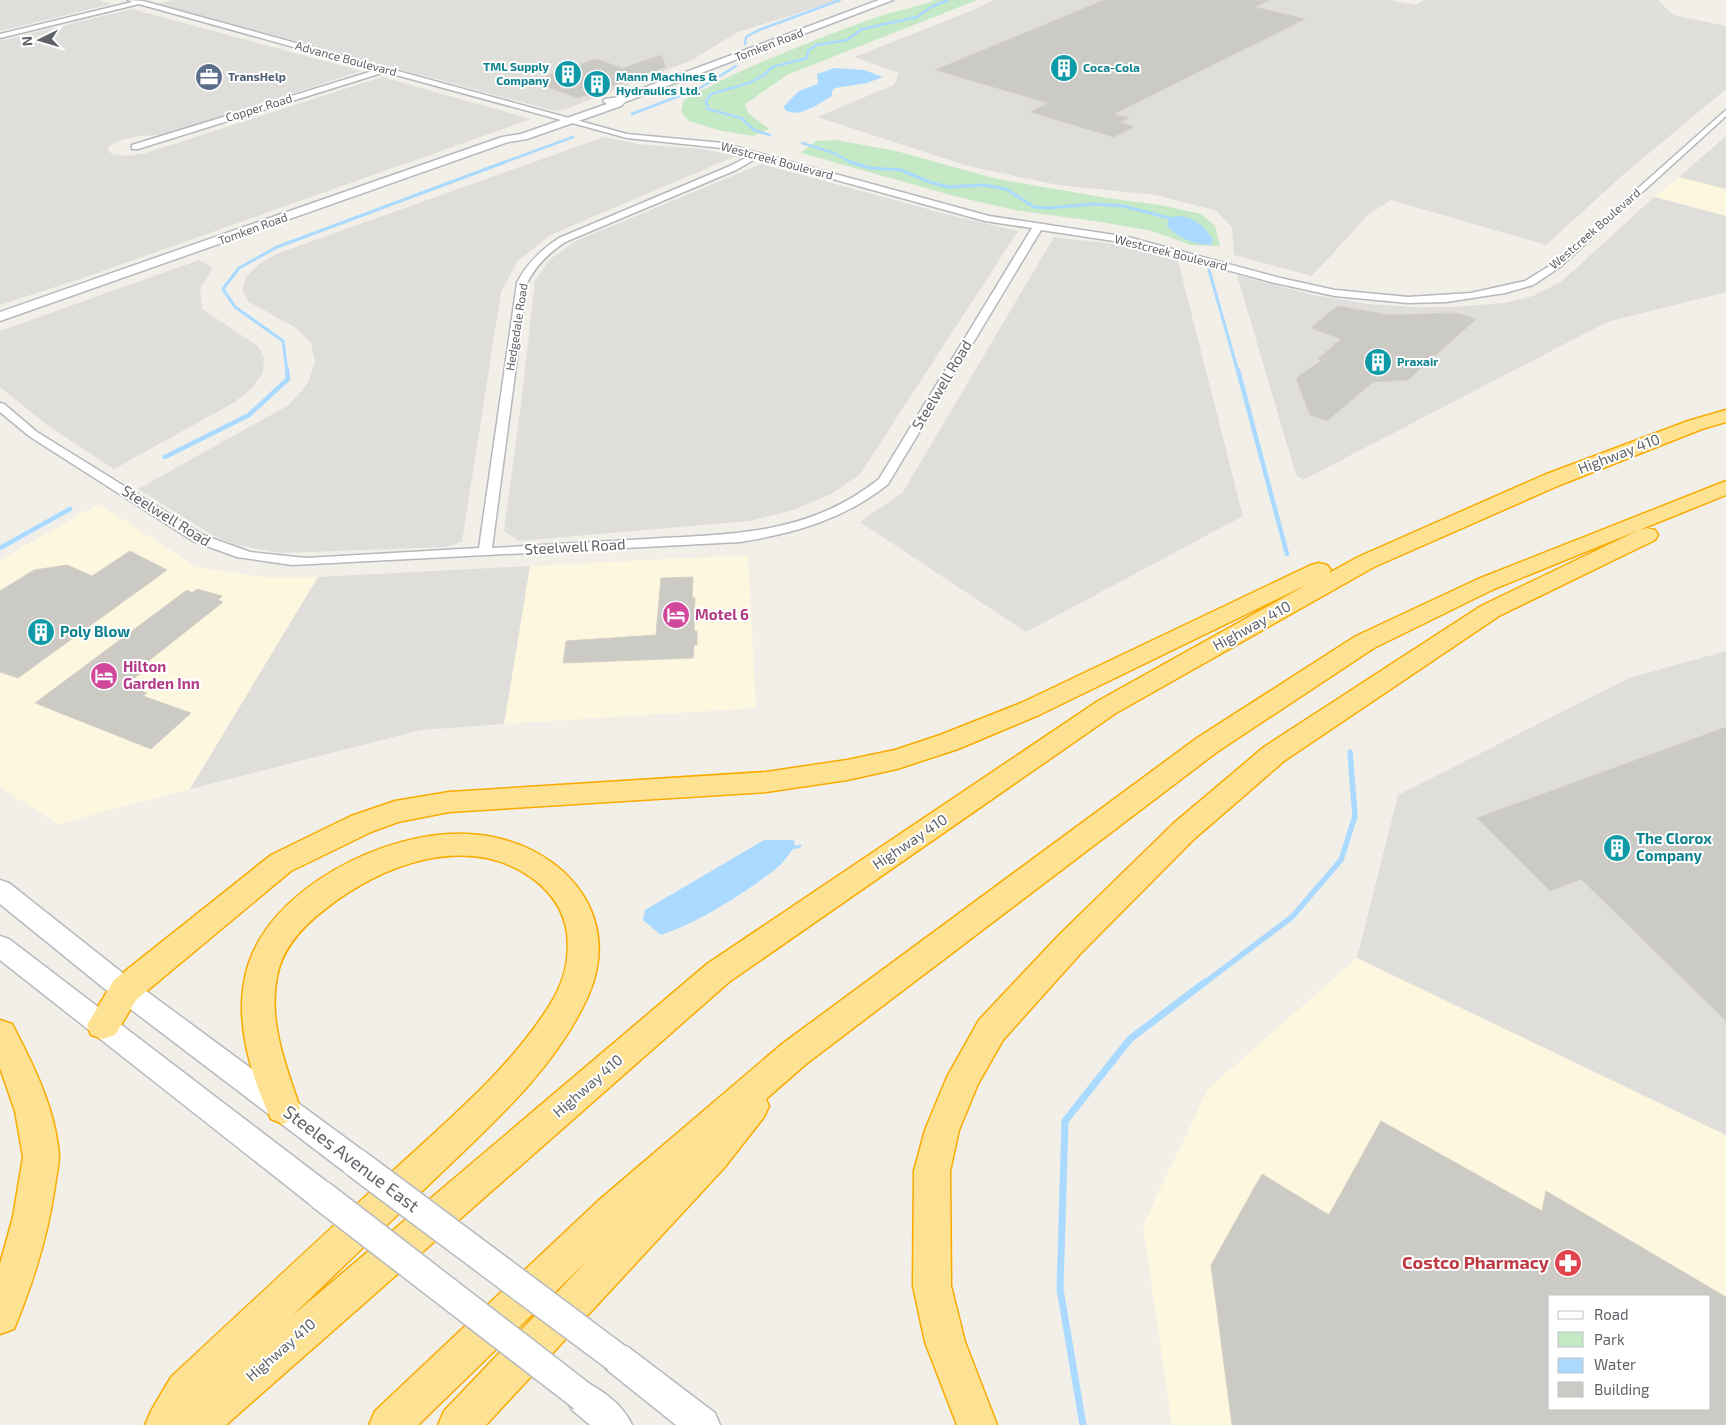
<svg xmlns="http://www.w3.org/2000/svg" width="1726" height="1425" font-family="'Exo 2',sans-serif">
<rect width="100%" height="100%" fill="#f1efe8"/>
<path fill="#fef7e0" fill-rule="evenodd" d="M1679 177 1726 189V216L1654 197Z
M99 504 196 567 263 577H318L190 789 58 824 0 787V560Z
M748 555 756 708 504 724 530 566Z
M1357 958 1726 1135V1425H1172L1143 1225 1208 1089ZM1550 1296H1710V1409H1550Z"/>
<path fill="#e0deda" d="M0 0H98L111 4 0 31Z
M172 0H839L738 32 692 60 566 109 555 111 157 4Z
M994 0H1390L1415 5 1424 0H1658L1673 15 1726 26V89L1624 174 1546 245 1391 200 1368 215 1312 276 1234 255 1232 228 1217 211 1156 195 1058 185 968 166 817 117 894 85 899 73 854 57 976 9Z
M132 9 361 71 165 135 138 136 121 140 109 146 107 149 112 154 127 156 146 153 382 77 531 119 80 279 0 305V41Z
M1726 136V189L1679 177Z
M604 137 637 144 702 149 736 156 550 235 517 262 501 292 462 542 445 547 280 553 237 545 214 536 138 489 289 405 308 383 315 362 311 343 296 328 249 302 242 290 246 277 259 264 279 253Z
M761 164 957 217 1018 231 860 474 831 494 793 510 749 521 518 541 504 531 521 404 535 281 549 260 576 241Z
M1654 197 1726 216V292L1607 322 1303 480 1296 475 1237 275 1313 295 1369 304 1415 307H1453L1504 303 1533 296 1561 282Z
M1054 237 1121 245 1178 261 1243 516 1026 632 860 522 903 492Z
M199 260 213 268 200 289 202 309 258 346 264 358 263 372 253 387 235 402 114 469 47 425 0 387V331Z
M530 566 504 724 421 730 190 789 318 577Z
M1726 651V1135L1357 958 1398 795 1629 678Z"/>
<path fill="#c5e8c5" d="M935 0H977L787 75 745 104 748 113 769 129 753 136 718 130 689 121 681 112 684 100C746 66 813 40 880 16 898 10 918 7 935 0Z
M836 140 896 151 997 179 1107 198 1160 205 1201 214 1215 226 1220 246 1191 245 1152 231 1101 222 1015 210 958 197 801 153 816 141Z"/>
<path fill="#aadaff" d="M835 68 864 70 883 77 867 83 835 88 832 91V96C819 103 800 119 785 110L784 106 799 91 818 84 817 74Z
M1176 216C1194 216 1204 226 1213 239L1211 245C1193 244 1179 239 1167 226L1169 219Z
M764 840H794L795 846 802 844 800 848 793 849C788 855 784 862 778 867 747 892 698 923 661 935L643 920 645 910Z"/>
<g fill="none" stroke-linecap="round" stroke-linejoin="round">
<path stroke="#aadaff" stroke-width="2.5" d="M745 44 746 37 759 30 840 0
M632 114 700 88 736 66
M770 135 754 130 741 118 708 109 706 101 711 94 749 83 764 75 772 67 807 58 808 51 816 45 847 40 862 29 917 17 931 7 948 0
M802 143 834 153 852 163
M502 163 573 137"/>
<path stroke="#aadaff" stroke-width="3" d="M850 162 870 168 901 170 932 183 949 187 984 185 1006 189 1034 207 1049 208 1093 204 1123 206 1177 220
M1209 270 1238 372
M287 372 283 341 235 307 223 289 239 268 277 247 505 162"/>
<path stroke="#aadaff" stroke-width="4.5" d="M1238 370 1287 554
M165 457 249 415 288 379 287 370
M0 548 70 509"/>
<path stroke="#aadaff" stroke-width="5.5" d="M1203 984 1292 917 1341 860 1355 816 1350 752"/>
<path stroke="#aadaff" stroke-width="7" d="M1083 1425 1060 1289 1065 1121 1130 1039 1205 982"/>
</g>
<path fill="#cccac5" stroke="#d6d1c6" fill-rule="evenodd" d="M1104 0H1270L1255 7 1305 19 1114 114 1129 118 1120 122 1134 127 1114 137 1030 112 1048 103 935 70Z
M661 55 666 67 578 98 531 81 595 59 623 68Z
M1337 306 1391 315 1456 313 1476 319 1408 380 1373 382 1327 421 1310 415 1296 378 1322 360 1318 359 1341 339 1311 328Z
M130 551 167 570 18 678 0 672V591L34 570 67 565 92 576Z
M693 577 692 598H695L694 631H697V645H694L693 658 563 663 566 641 656 635 661 578Z
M197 589 222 596 218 600 223 602 141 667 146 669 127 684 147 693 143 696 191 713 151 749 35 703 187 590 192 593Z
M1726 727V1021L1581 879 1550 891 1477 818Z
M1381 1121 1542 1211 1546 1191 1726 1297V1425H1232L1211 1265 1262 1174 1329 1215ZM1550 1296H1710V1409H1550Z"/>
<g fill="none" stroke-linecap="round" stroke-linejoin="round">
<g stroke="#b5b8bc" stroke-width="3">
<path id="street" d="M128 0 143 1 627 134 722 143 989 216 1128 237 1280 278 1335 290 1408 297 1471 293 1525 281 1554 263 1726 110V116L1560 267 1533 285 1505 293 1446 302 1408 303 1335 296 1275 283 1127 243 1041 230 888 484C845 519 795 533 740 542L292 565 237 557 193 541 29 436 0 412V403L4 404 37 432 203 535 250 552 306 558 479 548 517 283C527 263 541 250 559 238L730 166 749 156 722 148 627 138 385 72 138 149H132V145L376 70 139 4 0 38V34L132 2ZM757 158 985 221 1032 228 879 479C809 535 733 534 648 539 596 542 544 545 492 548L527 283C536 265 549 253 565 242L736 170Z"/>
</g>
<g stroke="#b6babf" stroke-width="3">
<path id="secondary" d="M879 0H893L625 102 621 106 527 139 508 142 0 321V312L502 137 521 134 607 104 603 101 605 99 619 97Z
M0 880 9 883 134 982 366 1153 370 1163 366 1173 356 1176 346 1173 116 998 0 904Z
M0 936 9 939 331 1185 336 1195 331 1205 321 1209 311 1205 0 960Z
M617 1342 628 1347 715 1413 720 1425H676L606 1369 601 1358 606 1347Z
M583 1381C602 1389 624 1406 632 1425H590L571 1409 567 1397 571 1385Z"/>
</g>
<g stroke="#f9ab00" stroke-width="3">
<path id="highway" d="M1726 410V422L1702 429 1560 485 1374 567 1116 713 729 982 226 1425H145L151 1411 171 1377C245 1308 319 1239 394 1170 449 1119 511 1068 551 1003 564 982 570 957 567 933 564 911 553 895 536 881 471 830 381 864 324 910 302 927 282 948 277 977 268 1022 286 1066 300 1108L295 1119 283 1124 271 1119C251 1076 234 1021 246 973 266 889 386 830 467 834 551 837 626 906 589 994 557 1067 493 1123 437 1177 389 1223 340 1269 292 1316L707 964 1098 701 1308 584 1039 715 958 749 897 769 847 780 766 792 449 812 398 822 371 832 291 871 136 1000 115 1035 103 1039 91 1035 87 1025 114 980 271 855 351 816 395 801 449 792 766 772 847 760 895 750 940 735 1021 703 1311 565 1319 563 1327 565 1331 570 1329 573 1358 557 1544 475 1688 421Z
M1726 481V495L1639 530 1647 528 1655 530 1658 535 1655 540 1499 616 1284 761 1194 839 1081 953 1003 1040 978 1084 959 1130 950 1171 951 1286 965 1342 997 1425H957L925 1342 913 1286 914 1171 925 1130 947 1077 979 1020 1059 935 1174 823 1264 747 1481 606 1639 530 1494 589 1374 648 1217 752 806 1064 766 1099 769 1106 764 1117 724 1168 486 1425H438L444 1411 588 1260 418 1425H369L375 1411 598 1201 782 1044 1197 738 1356 636 1478 579Z
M0 1020 12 1024C33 1064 56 1110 59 1156 59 1166 56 1176 55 1186 48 1236 33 1283 14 1329L0 1334V1264L13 1217 23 1157 15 1111 0 1068Z"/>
</g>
<use href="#street" fill="#fff" fill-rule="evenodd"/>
<use href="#secondary" fill="#fff" fill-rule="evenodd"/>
<use href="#highway" fill="#fde293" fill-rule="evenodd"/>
<g stroke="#b6babf" stroke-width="32" stroke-linecap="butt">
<path id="secondary-bridge" d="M356 1163 617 1358
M321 1195 583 1397"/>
</g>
<use href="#secondary-bridge" stroke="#fff" stroke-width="29"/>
</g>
<defs>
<g id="building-disc" transform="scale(1.4375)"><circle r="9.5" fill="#0f9aa8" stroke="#fff"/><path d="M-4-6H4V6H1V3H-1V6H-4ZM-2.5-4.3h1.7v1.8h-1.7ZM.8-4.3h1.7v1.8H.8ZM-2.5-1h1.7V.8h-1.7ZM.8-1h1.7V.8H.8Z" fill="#fff"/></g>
<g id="office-disc" transform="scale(1.4375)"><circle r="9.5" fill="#5c6f8a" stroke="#fff"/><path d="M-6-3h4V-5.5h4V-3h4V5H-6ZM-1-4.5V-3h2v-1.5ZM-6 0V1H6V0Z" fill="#fff"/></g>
<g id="hotel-disc" transform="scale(1.4375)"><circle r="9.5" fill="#d1479c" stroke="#fff"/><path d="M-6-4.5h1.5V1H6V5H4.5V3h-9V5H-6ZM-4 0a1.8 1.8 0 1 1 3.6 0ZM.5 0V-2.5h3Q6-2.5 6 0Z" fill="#fff"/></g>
<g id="pharmacy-disc" transform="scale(1.4375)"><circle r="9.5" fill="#e0444e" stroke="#fff"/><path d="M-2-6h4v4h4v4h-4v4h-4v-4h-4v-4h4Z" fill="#fff"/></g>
</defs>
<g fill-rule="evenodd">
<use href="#building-disc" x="1064" y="68"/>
<use href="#building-disc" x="568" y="74"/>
<use href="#office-disc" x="209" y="77"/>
<use href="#building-disc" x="597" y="84"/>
<use href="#building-disc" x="1378" y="362"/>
<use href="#hotel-disc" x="676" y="615"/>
<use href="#building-disc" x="41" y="632"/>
<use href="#hotel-disc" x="104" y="676"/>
<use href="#building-disc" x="1617" y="848"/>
<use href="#pharmacy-disc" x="1568" y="1263"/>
</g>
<g text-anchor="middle" stroke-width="4" stroke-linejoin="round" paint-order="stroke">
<g font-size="12" fill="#5f6368" stroke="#fff">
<text transform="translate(769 45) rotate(-21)" y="4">Tomken Road</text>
<text transform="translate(346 59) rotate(15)" y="4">Advance Boulevard</text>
<text transform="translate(259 108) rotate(-17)" y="4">Copper Road</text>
<text transform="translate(777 161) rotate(15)" y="4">Westcreek Boulevard</text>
<text transform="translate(253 229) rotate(-20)" y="4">Tomken Road</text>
<text transform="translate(1595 229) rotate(-41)" y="4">Westcreek Boulevard</text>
<text transform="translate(1171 253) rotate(14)" y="4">Westcreek Boulevard</text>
<text transform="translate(517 327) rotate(-81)" y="4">Hedgedale Road</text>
</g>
<g font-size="12" font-weight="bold" fill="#0d838f" stroke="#fff" text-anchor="start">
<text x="549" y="71" text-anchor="end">TML Supply<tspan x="549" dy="14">Company</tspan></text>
<text x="1083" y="72">Coca-Cola</text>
<text x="616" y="81">Mann Machines &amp;<tspan x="616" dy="14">Hydraulics Ltd.</tspan></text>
<text x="1397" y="366">Praxair</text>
</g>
<g font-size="12" font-weight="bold" fill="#4e5e75" stroke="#fff" text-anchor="start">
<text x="228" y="81">TransHelp</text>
</g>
<g font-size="15" fill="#5f6368" stroke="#fff">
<text transform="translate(942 385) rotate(-59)" y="5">Steelwell Road</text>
<text transform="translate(1619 454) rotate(-21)" y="5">Highway 410</text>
<text transform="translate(166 516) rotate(32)" y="5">Steelwell Road</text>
<text transform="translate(575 547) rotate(-3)" y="5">Steelwell Road</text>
<text transform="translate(1252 626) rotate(-29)" y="5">Highway 410</text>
<text transform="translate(910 842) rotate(-34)" y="5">Highway 410</text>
<text transform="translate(588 1086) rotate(-41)" y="5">Highway 410</text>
<text transform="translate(281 1350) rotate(-41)" y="5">Highway 410</text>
</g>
<g font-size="15" font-weight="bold" fill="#b23c85" stroke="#fff" text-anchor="start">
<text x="695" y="620">Motel 6</text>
<text x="123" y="672">Hilton<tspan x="123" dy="17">Garden Inn</tspan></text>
</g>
<g font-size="15" font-weight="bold" fill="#0d838f" stroke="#fff" text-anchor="start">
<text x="60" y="637">Poly Blow</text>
<text x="1636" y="844">The Clorox<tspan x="1636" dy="17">Company</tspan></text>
</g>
<g font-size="18" fill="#5f6368" stroke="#fff">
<text transform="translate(351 1159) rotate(37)" y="6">Steeles Avenue East</text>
</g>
<g font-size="18" font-weight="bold" fill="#be3a42" stroke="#fff" text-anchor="end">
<text x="1549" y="1269">Costco Pharmacy</text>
</g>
</g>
<rect x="1548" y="1295" width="162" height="115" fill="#ffffff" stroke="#bfc1c3"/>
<rect x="1558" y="1311" width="25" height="8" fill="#ffffff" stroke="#bfc1c3"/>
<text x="1594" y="1320" font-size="15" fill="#5f6368">Road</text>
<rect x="1558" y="1332" width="25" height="15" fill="#c5e8c5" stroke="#bfc1c3"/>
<text x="1594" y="1345" font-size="15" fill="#5f6368">Park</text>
<rect x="1558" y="1358" width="25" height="15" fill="#aadaff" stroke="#bfc1c3"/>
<text x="1594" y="1370" font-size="15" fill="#5f6368">Water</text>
<rect x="1558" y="1382" width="25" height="15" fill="#cccac5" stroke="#bfc1c3"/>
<text x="1594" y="1395" font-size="15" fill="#5f6368">Building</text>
<g transform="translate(40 40) rotate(265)" stroke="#ffffff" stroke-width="4" paint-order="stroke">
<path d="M0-4L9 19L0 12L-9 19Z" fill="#5f6368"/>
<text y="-8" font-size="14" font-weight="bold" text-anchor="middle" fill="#5f6368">N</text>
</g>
</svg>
